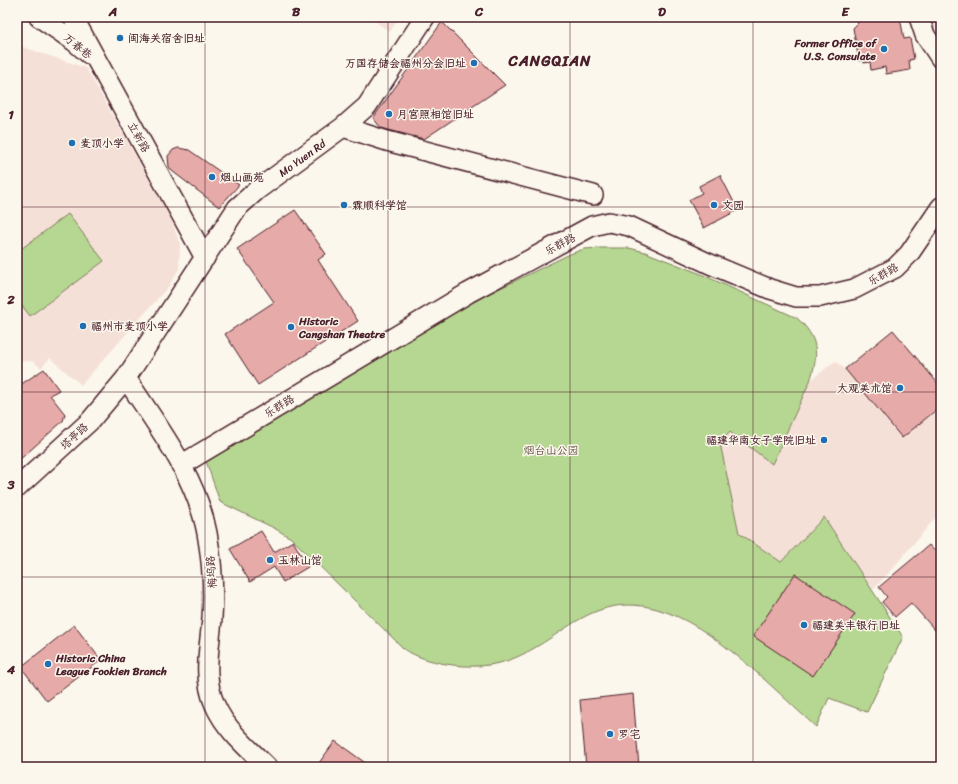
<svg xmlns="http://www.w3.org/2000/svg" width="958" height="784" font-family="Sriracha,'LXGW WenKai TC',sans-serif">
<rect width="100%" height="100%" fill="#fbf7ec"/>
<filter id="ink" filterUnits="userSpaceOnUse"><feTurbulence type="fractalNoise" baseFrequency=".025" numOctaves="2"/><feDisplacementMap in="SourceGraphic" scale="8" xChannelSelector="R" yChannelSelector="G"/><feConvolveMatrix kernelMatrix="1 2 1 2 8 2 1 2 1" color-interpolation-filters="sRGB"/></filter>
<g filter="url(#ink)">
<path fill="#f5e0d8" d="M369 17H399L390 32Z
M924 17H941V52Z
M17 45 86 68 170 217 180 244 179 269 169 286 81 385 50 358 41 368 33 361 17 362Z
M835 361 845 369 902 438 941 406V511L887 575 873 590 824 517 781 562 739 533 719 443 730 432 772 464 810 381Z"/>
<path fill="#b6d791" stroke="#807b5e" d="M68 214 104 261 30 316 17 299V252Z
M601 248H629L645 252 701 274 797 318C819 338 819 354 810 381L772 464 730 432 720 443 739 533 781 562 824 517 903 637 867 712 829 698 816 727C772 688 714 625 657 609 593 592 568 634 517 657 495 667 469 668 446 664 430 661 416 657 404 649L291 538 274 528 220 502 206 461 369 362 476 300 570 254 584 249Z"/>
<path fill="#e6aba8" stroke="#4a1f2b" d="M857 17H900L904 39 910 38 914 59 909 60 910 70 886 74 885 67 871 70 870 62 864 63V60L859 61 853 28 858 23Z
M442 22 505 85 424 139 381 128 373 118Z
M178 148 189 150 239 185 219 207 172 171 169 167 168 156 173 150Z
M720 175 738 210 704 228 689 200 702 193 699 186Z
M295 210 326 254 318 260 358 321 258 385 225 334 274 302 237 249Z
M893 330 941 387V406L902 438 845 369Z
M44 369 59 390 50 395 65 414 63 421 17 462V387Z
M261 531 274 552 293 541 308 567 283 582 274 567 250 582 230 549Z
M929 545 941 558V637L911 603 895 617 882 602 887 597 879 587Z
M795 574 855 614 813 676 753 636Z
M74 625 101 660 47 701 21 667Z
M633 694 639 767H586L580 700Z
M335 741 371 767H316Z"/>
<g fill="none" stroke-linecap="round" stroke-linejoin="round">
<g stroke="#4a1f2b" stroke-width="22">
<path id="minor" d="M39 17 75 42 89 54
M73 17 205 258
M919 17 925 35 941 59
M343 127 387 141 593 195
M126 378C157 426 196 475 207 533 212 561 214 590 212 618 210 647 202 676 215 705 226 730 248 748 267 767
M181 465 468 293 592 226 609 222 629 226 710 264 770 289 796 297H820L854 289 895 268 909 254 941 207
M17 488 90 421 126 378 237 208 257 190 343 127 367 106 425 17"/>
</g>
<use href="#minor" stroke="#fbf7ec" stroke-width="19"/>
</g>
</g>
<path fill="none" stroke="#4a1f2b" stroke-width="1" stroke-opacity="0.55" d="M205 17V767M388 17V767M570 17V767M753 17V767M17 207H941M17 392H941M17 577H941"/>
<g fill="#1f6fb2" stroke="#fbf7ec" stroke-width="1.5">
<circle cx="120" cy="38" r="4"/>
<circle cx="884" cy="49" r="4"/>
<circle cx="474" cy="63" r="4"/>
<circle cx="389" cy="114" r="4"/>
<circle cx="72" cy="143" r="4"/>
<circle cx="212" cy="177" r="4"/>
<circle cx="344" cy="205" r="4"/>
<circle cx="714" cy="205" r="4"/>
<circle cx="83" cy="326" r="4"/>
<circle cx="291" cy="327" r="4"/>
<circle cx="900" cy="388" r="4"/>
<circle cx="824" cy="440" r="4"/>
<circle cx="270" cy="560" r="4"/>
<circle cx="804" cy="625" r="4"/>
<circle cx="48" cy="664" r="4"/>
<circle cx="610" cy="734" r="4"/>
</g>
<g text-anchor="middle" stroke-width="3" stroke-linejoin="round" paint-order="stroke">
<g font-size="11" font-weight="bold" fill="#4a1f2b" stroke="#fbf7ec" text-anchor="start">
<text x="128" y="42">闽海关宿舍旧址</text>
<text x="876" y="47" text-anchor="end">Former Office of<tspan x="876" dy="13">U.S. Consulate</tspan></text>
<text x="466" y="67" text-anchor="end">万国存储会福州分会旧址</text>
<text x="397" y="118">月宫照相馆旧址</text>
<text x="80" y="147">麦顶小学</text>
<text x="220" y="181">烟山画苑</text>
<text x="352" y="209">霖顺科学馆</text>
<text x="722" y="209">文园</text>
<text x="299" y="325">Historic<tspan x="299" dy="13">Cangshan Theatre</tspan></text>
<text x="91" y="330">福州市麦顶小学</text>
<text x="892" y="392" text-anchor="end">大观美术馆</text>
<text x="816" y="444" text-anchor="end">福建华南女子学院旧址</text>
<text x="278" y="564">玉林山馆</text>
<text x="812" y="629">福建美丰银行旧址</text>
<text x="56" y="662">Historic China<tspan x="56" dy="13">League Fookien Branch</tspan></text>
<text x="618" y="738">罗宅</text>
</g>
<g font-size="11" fill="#4a1f2b" stroke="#fbf7ec">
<text transform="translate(78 46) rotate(39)" y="4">万春巷</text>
<text transform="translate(139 137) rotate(61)" y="4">立新路</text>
<text transform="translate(302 158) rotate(-36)" y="4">Mo Yuen Rd</text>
<text transform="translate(560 244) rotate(-28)" y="4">乐群路</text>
<text transform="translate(883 274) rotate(-30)" y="4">乐群路</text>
<text transform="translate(279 406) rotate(-31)" y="4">乐群路</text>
<text transform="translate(74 436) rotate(-43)" y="4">塔亭路</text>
<text transform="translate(211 572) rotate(-94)" y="4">梅坞路</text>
</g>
<g font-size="11" fill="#654d44" stroke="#fbf7ec">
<text x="551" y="454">烟台山公园</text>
</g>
<g font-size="15" font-weight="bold" letter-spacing="1" fill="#4a1f2b" stroke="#fbf7ec">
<text x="550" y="66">CANGQIAN</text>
</g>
</g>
<rect width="958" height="784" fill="none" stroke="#fbf7ec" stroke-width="44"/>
<rect x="22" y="22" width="914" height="740" fill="none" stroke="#4a1f2b" stroke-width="1.5"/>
<g font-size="13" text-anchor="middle" font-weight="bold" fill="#4a1f2b">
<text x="113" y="16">A</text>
<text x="296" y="16">B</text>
<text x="479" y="16">C</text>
<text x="662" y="16">D</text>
<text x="845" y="16">E</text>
<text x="11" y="119">1</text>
<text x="11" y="304">2</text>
<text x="11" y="489">3</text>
<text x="11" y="674">4</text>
</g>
</svg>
